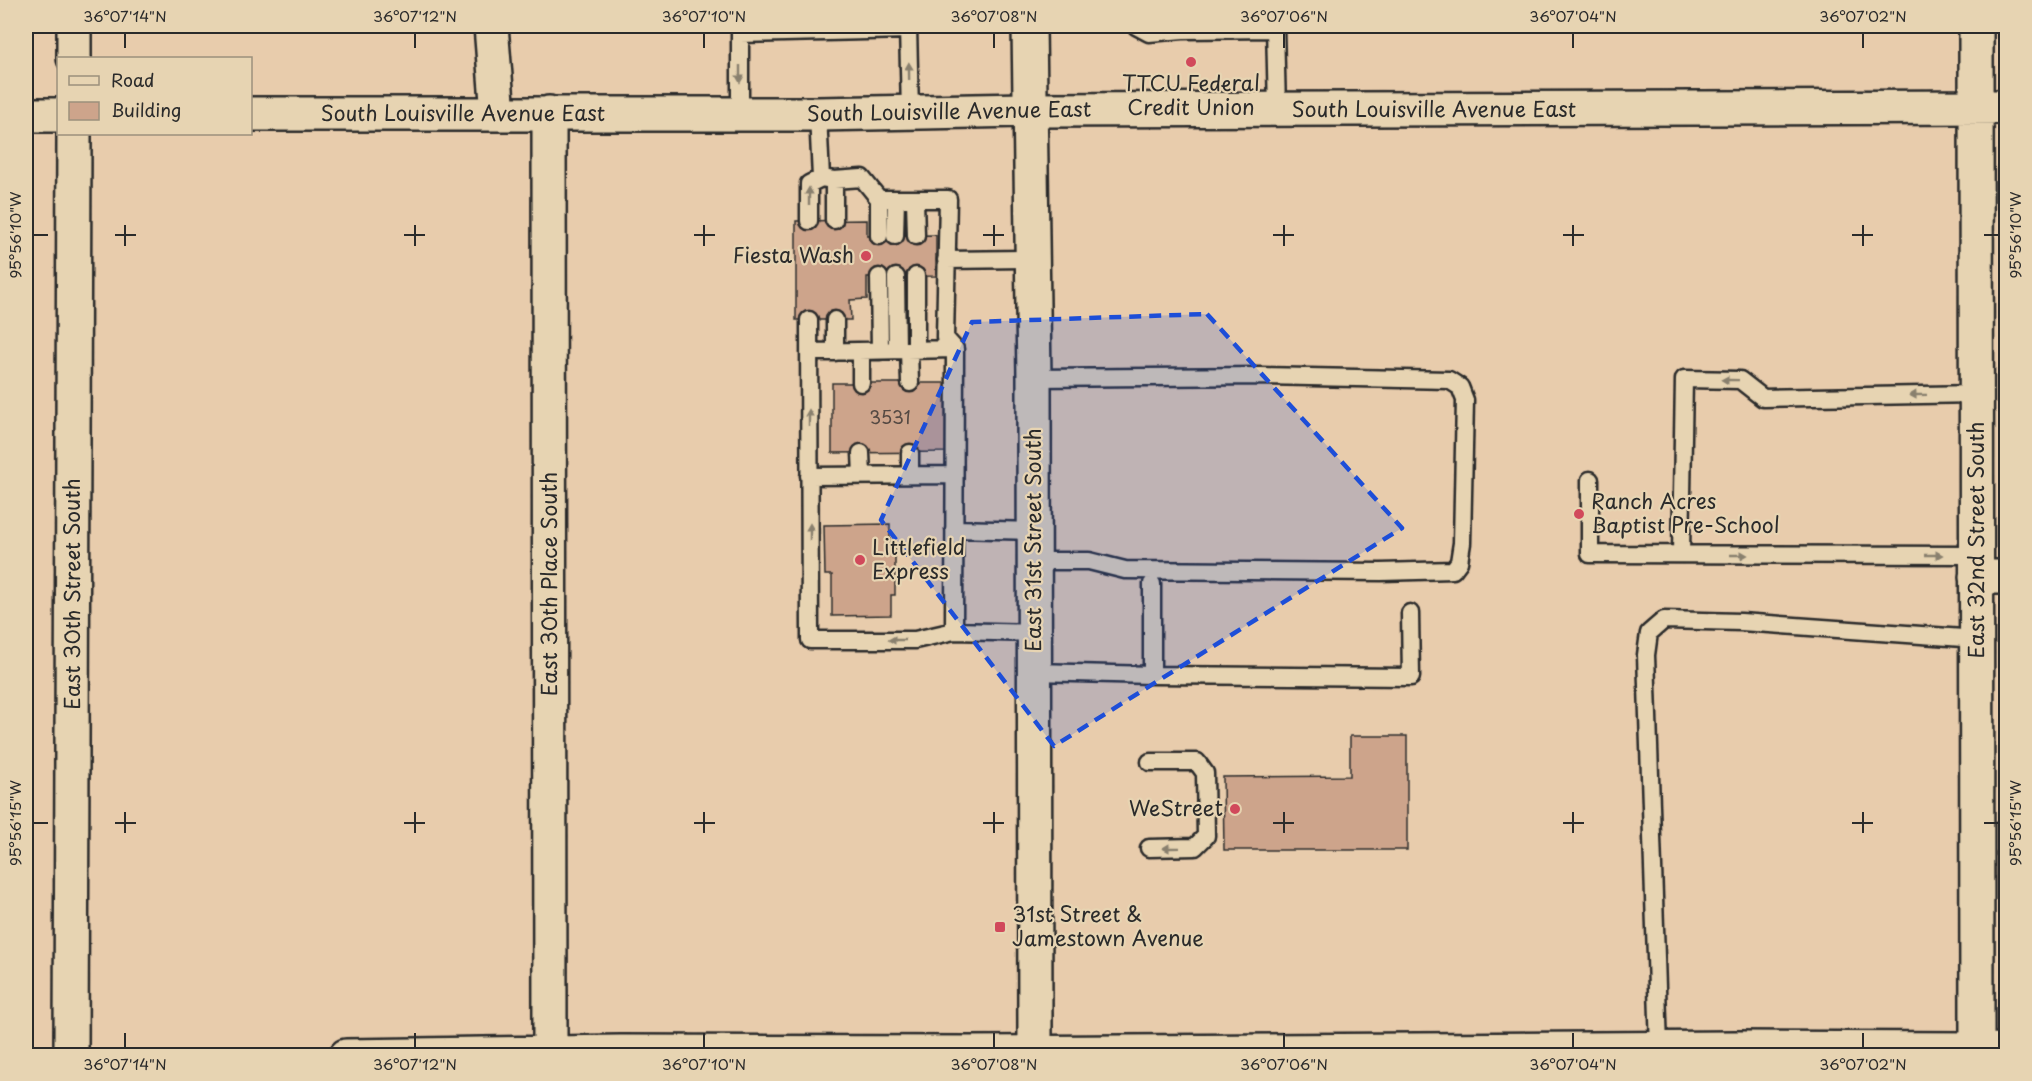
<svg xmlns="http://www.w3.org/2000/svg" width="2032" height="1081" font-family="'Playpen Sans',sans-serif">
<rect width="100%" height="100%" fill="#e8ccac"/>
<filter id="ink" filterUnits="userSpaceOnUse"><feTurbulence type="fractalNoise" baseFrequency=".0167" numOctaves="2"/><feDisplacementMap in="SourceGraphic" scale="12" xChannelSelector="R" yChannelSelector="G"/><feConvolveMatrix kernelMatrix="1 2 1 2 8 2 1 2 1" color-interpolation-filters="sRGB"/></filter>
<g filter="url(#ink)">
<path fill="#cda48b" stroke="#2b2b2b" stroke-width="1.5" d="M867 220V236L936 235V276L867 277V299L850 300 851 320H796V221Z
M832 383H947L948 452 832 453Z
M890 524V544H895V595H891V615L832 616V575H825L824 525Z
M1350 736H1407V850H1224L1223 777 1350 776Z"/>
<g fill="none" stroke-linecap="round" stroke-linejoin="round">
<g stroke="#2b2b2b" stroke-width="21">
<path id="lane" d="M740 26V113
M908 26 910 113
M1136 26 1149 33 1183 30
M1183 26V30L1275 29
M1275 26 1277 110
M740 34 908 30
M818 114 821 178 834 180 862 178 879 199H948L945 338 955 349 954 631 1035 633
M834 180V220
M879 199V236
M915 199 916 236
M809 221V184L821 178
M895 236 896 199
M946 260 1032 259
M916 276V350
M879 277 880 351
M896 277 897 350
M809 320 810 640H915L954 631
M835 320V352
M909 350 910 383
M861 351V383
M809 352 955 349
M1034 378 1261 376 1449 380 1460 387 1465 400 1462 543 1459 562 1453 570 1381 572 1125 570 1089 561H1034
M861 453 862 475
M910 453V475
M809 476 954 475
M1590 480V554L1977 555
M954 529 1034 531
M1681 554 1684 379 1740 380 1763 398 1977 394
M1152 584V675
M1035 672 1152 675 1411 677 1410 613
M1149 848 1195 847 1206 836 1205 773 1197 762H1150
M1659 1048 1646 655 1649 633 1664 620 1741 622 1977 639"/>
</g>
<g stroke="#2b2b2b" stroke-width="38">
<path id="street" d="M74 26V58
M491 26 498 114
M1976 26 1977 1056
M549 113 550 1056
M250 114H818L1029 110 2006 107
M26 115H58
M1976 577H2006
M71 1056 74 134
M346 1056 621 1052 970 1053 1737 1048 1977 1049 2006 1051"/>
</g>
<g stroke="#2b2b2b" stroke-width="38">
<path id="secondary" d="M1029 26 1034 378 1035 1056"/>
</g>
<use href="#lane" stroke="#e7d4b2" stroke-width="16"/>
<use href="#street" stroke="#e7d4b2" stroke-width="33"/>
<use href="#secondary" stroke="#e7d4b2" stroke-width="33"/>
</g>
<defs><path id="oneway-solid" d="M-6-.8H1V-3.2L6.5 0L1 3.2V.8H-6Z" transform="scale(1.5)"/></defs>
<g fill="#89806e">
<use href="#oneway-solid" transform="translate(909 71) rotate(-91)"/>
<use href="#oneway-solid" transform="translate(740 74) rotate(90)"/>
<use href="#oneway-solid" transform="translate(809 196) rotate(-90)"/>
<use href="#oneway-solid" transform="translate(1730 380) rotate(-179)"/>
<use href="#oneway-solid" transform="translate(1918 395) rotate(179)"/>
<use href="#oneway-solid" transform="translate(809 418) rotate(-90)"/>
<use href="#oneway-solid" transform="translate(810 532) rotate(-90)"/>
<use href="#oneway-solid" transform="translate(1739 555)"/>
<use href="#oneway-solid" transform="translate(1934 555)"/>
<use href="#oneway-solid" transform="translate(897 640) rotate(180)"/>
<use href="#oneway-solid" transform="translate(1171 848) rotate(179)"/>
</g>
</g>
<path fill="#1d4ed8" fill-opacity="0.2" stroke="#1d4ed8" stroke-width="4.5" stroke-dasharray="12 8" stroke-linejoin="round" d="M1207 314 1402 528 1054 746 881 520 972 322Z"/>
<path fill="none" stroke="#2b2b2b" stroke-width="2" d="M125 33V48M415 33V48M704 33V48M994 33V48M1284 33V48M1573 33V48M1863 33V48M125 225V246M415 225V246M704 225V246M994 225V246M1284 225V246M1573 225V246M1863 225V246M33 235H48M115 235H136M404 235H425M694 235H715M983 235H1004M1273 235H1294M1563 235H1584M1852 235H1873M1984 235H1999M125 812V833M415 812V833M704 812V833M994 812V833M1284 812V833M1573 812V833M1863 812V833M33 823H48M115 823H136M404 823H425M694 823H715M983 823H1004M1273 823H1294M1563 823H1584M1852 823H1873M1984 823H1999M125 1033V1048M415 1033V1048M704 1033V1048M994 1033V1048M1284 1033V1048M1573 1033V1048M1863 1033V1048"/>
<g fill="#d1495b" stroke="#e7d4b2" stroke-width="2">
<circle cx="1191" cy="62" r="6"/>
<circle cx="866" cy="256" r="6"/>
<circle cx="1579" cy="514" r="6"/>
<circle cx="860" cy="560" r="6"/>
<circle cx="1235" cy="809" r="6"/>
<rect x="994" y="921" width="12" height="12" rx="3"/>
</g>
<g text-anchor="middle" stroke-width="4.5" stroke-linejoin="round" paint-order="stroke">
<g font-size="18" fill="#544943">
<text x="890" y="424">3531</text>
</g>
<g font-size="21" fill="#2b2b2b" stroke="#e7d4b2" text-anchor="start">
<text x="1191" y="91" text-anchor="middle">TTCU Federal<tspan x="1191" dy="24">Credit Union</tspan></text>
<text x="854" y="263" text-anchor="end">Fiesta Wash</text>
<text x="1591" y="509">Ranch Acres<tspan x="1591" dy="24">Baptist Pre-School</tspan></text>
<text x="872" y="555">Littlefield<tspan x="872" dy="24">Express</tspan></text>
<text x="1223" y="816" text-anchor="end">WeStreet</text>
<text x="1012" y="922">31st Street &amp;<tspan x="1012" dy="24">Jamestown Avenue</tspan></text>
</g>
<g font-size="21" fill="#2b2b2b" stroke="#e7d4b2">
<text x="1434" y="117">South Louisville Avenue East</text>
<text transform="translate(949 112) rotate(-1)" y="7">South Louisville Avenue East</text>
<text x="463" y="121">South Louisville Avenue East</text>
<text transform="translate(1034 540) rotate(-90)" y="7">East 31st Street South</text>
<text transform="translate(1977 540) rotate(-90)" y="7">East 32nd Street South</text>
<text transform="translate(550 584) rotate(-90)" y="7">East 30th Place South</text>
<text transform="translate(73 594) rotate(-90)" y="7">East 30th Street South</text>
</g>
</g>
<rect width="2032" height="1081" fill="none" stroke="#e7d4b2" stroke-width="66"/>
<rect x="57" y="57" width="195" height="78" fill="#e7d4b2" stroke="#9c907c" stroke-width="1.5"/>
<rect x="69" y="76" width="30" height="9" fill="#e7d4b2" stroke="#9c907c" stroke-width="1.5"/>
<text x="111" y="87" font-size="18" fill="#2b2b2b">Road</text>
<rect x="69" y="102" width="30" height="18" fill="#cda48b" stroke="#9c907c" stroke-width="1.5"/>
<text x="111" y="117" font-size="18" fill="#2b2b2b">Building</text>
<rect x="33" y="33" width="1966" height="1015" fill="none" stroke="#2b2b2b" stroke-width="2"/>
<g font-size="15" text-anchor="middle" fill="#2b2b2b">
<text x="125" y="22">36°07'14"N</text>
<text x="415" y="22">36°07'12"N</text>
<text x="704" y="22">36°07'10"N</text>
<text x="994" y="22">36°07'08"N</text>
<text x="1284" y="22">36°07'06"N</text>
<text x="1573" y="22">36°07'04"N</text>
<text x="1863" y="22">36°07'02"N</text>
<text transform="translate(2016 235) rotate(-90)" y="5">95°56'10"W</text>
<text transform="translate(16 235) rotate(-90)" y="5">95°56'10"W</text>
<text transform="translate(2016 823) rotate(-90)" y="5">95°56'15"W</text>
<text transform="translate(16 823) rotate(-90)" y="5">95°56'15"W</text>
<text x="125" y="1070">36°07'14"N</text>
<text x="415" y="1070">36°07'12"N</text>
<text x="704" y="1070">36°07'10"N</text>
<text x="994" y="1070">36°07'08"N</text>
<text x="1284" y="1070">36°07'06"N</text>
<text x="1573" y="1070">36°07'04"N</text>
<text x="1863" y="1070">36°07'02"N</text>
</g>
</svg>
